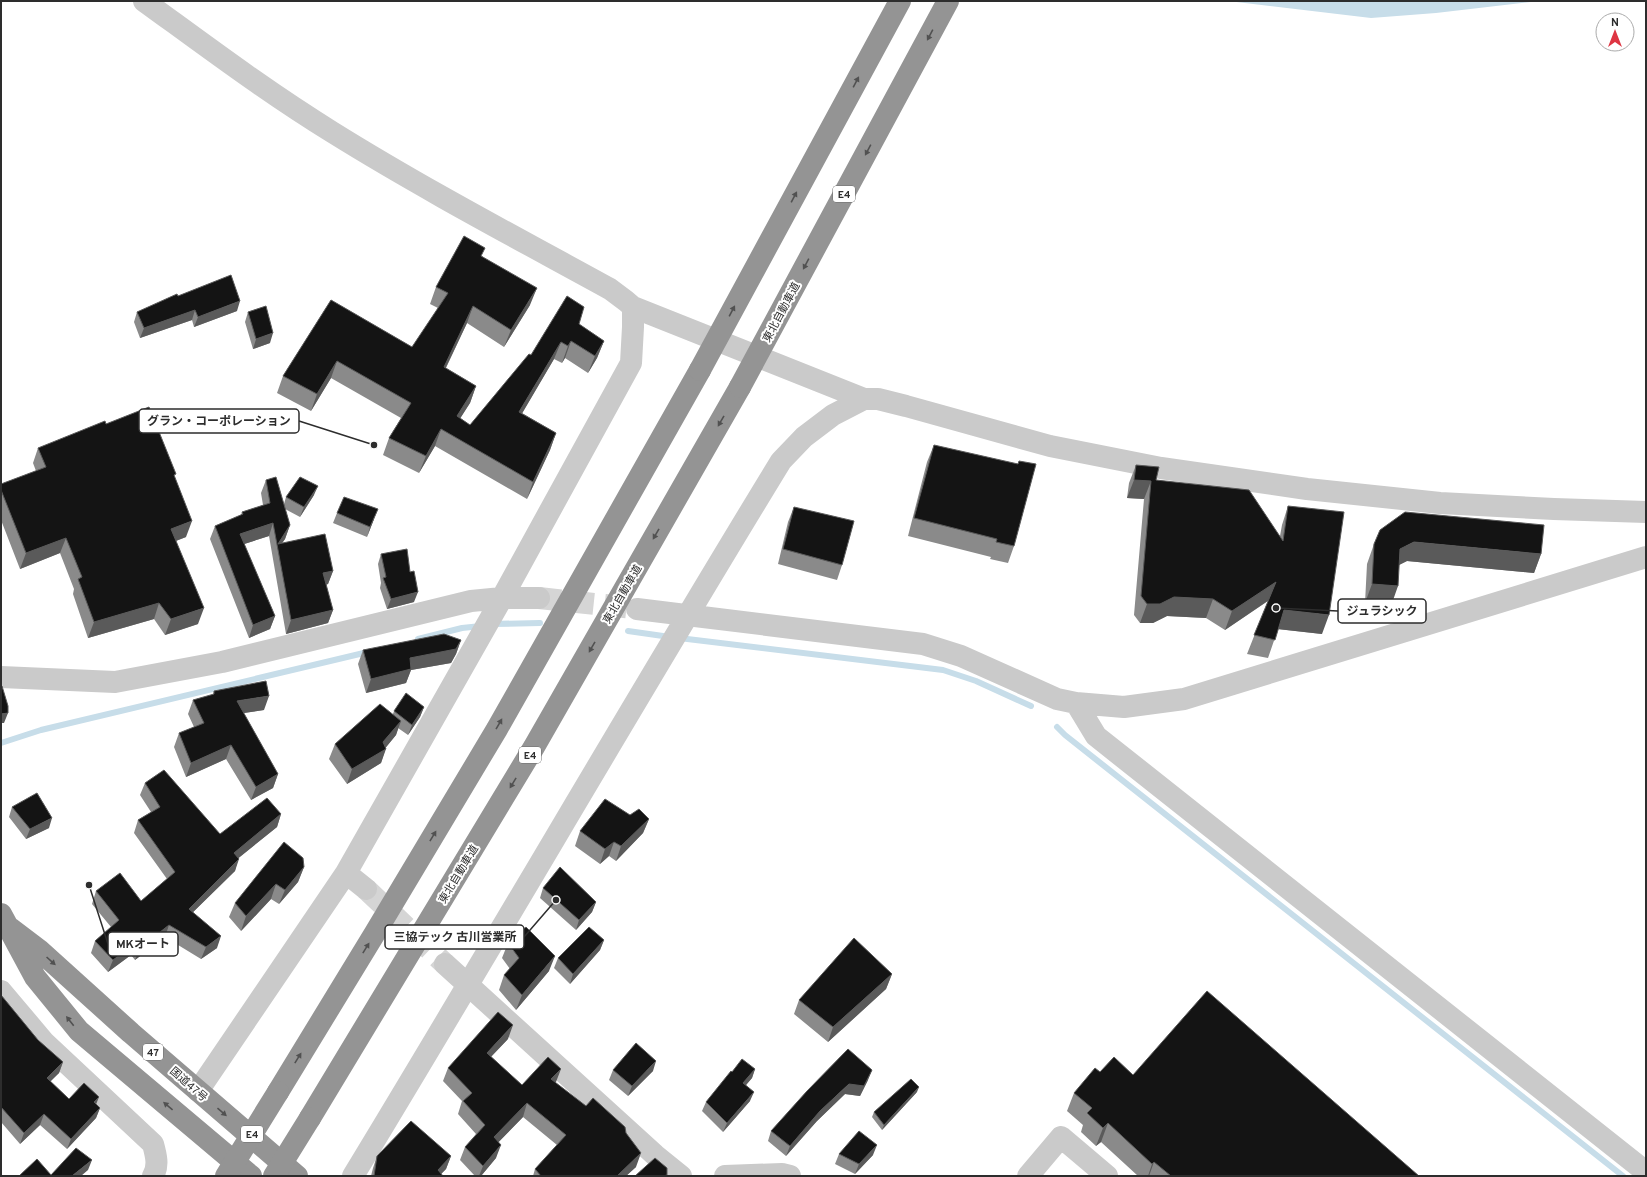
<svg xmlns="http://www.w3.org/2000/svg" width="1647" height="1177" font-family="Overpass,'Noto Sans JP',sans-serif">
<rect width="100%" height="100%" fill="#fff"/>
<path fill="#c7dde9" d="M1228 1H1540L1436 13 1371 18Z"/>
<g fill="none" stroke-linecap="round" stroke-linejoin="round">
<path stroke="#c7dde9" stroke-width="6" d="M492 624 540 623
M628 631 670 637
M679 638 943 670 976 681 1031 706
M418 639 462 628 481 626
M1057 727 1065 735 1623 1176
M1 743 41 730 368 652"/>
<path stroke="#d5d5d5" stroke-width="22" stroke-dasharray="22 11" stroke-linecap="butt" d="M539 598 633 608
M366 889 445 964"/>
<path stroke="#cacaca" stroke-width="22" d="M144 1C206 46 267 92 332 132 422 188 517 238 610 289L626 301 633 307 864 399H878L906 406 1050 446 1161 468 1307 489 1440 503 1554 509 1646 512
M637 609 923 644 961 656 1057 699 1076 703 1124 707 1184 699 1646 557
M1 677 115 682 222 662 471 601 502 598H539
M1076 703 1096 736 1646 1172
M346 873 366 889
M445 964 655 1155 681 1176
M1 991 44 1042 153 1144C156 1155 159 1166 153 1176
M198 1091 346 873 502 598 631 363 633 327V307
M353 1176C497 939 636 698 781 461L804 437 833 415 864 399
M725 1176 782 1174 790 1176
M1028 1176 1061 1137 1107 1176"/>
<path stroke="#949494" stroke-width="22" d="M1 914 35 977 79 1031 251 1176
M10 928 39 950 131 1033 297 1176
M278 1092 375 933 497 729 700 370
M310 1118 534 747 740 387"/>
<path stroke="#949494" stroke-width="22" d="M700 370 900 1
M740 387 948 1
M226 1176 278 1092
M274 1176 310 1118"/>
</g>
<path fill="#8a8a8a" d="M482 256 530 305 504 347 467 323 446 368 476 386 470 403 460 418 470 425 531 355 579 324 604 341 597 358 588 373 565 358 562 363 554 359 522 413 556 433 550 450 527 499 435 446 419 473 383 455 389 438 401 418 331 378 311 411 277 393 283 376 331 300 412 347 438 308 430 304 436 287Z
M178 296 237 311 194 327 192 320 140 338 134 322 137 312Z
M248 312 270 343 253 349 245 322Z
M106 424 175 478 186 537 176 541 198 624 165 635 154 619 88 638 73 594 74 589 60 553 20 569 1 520V484L36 471 33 463 38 448Z
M934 445 1014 546 1008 563 990 559 991 557 908 536 927 462Z
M1136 465 1156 480 1280 536 1282 525 1288 506 1322 634 1278 629 1268 658 1247 654 1268 601 1225 630 1206 618 1167 616 1153 623H1140L1134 615 1144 499 1127 498 1129 483Z
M266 480 284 504 286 497 314 495 300 517 285 509 290 525 285 539 282 543 333 571 328 584 326 585 333 610 328 623 286 634 269 536 244 544 275 616 270 629 249 638 210 539 215 526 241 515 242 512 263 505 261 493Z
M794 507 842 565 837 580 778 564 788 522Z
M337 513 374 519 367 537 333 523Z
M1374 544 1541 554 1534 573 1407 561 1399 565 1391 606 1365 603 1367 564Z
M381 554 414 602 387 609 380 588 381 583 378 564Z
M461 640 456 654 451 663 411 670 406 683 366 693 358 664 363 650Z
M214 691 264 710 243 713 278 774 273 788 251 800 226 759 186 777 174 747 179 733 194 727 188 714 193 700 213 695Z
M424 707 420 717 408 735 398 728 396 735 386 747 381 763 347 784 329 759 335 744 393 714 394 711Z
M145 783 220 834 281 814 277 827 238 858 235 871 193 912 217 948 201 959 165 937 135 960 131 955 108 972 91 953 95 941 111 927 92 904 96 891 141 901 167 879 134 833 138 820 151 812 140 795Z
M12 807 49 828 26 839 9 817Z
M630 815 649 819 643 833 616 861 609 856 600 864 575 846 580 831Z
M304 867 298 882 279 904 271 899 241 931 229 917 235 903Z
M543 888 596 902 592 912 576 930 540 898Z
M604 940 600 950 570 984 554 968 558 958Z
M508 943 549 971 516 1010 499 990 504 975 510 969 502 958Z
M892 974 886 989 828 1042 794 1014 799 1000Z
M1 995 38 1040 63 1062 59 1073 50 1081 69 1099 96 1104 100 1108 96 1118 67 1149 40 1125 20 1144 1 1122Z
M508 1039 491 1057 522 1085 556 1082 555 1083 586 1106 626 1133 636 1167 626 1176H533L535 1169 557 1145 523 1117 498 1142 496 1158 481 1176H475L460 1160 465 1147 476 1134 458 1114 462 1101 443 1081 448 1068Z
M755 1069 752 1078 746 1085 750 1101 723 1132 702 1111 706 1102 732 1072Z
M613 1070 653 1071 628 1096 609 1080Z
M1100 1072 1133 1075 1419 1176H1138L1101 1142 1096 1146 1081 1132 1083 1125 1067 1111 1074 1093Z
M868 1080 860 1096 845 1094 817 1121 786 1156 768 1141 771 1131Z
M917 1092 882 1130 872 1117 874 1112Z
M839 1154 873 1155 855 1174 835 1164Z
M377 1156H451L446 1169 441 1174 443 1176H371L373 1168Z"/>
<path fill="#5a5a5a" d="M537 288 530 305 504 347 511 330Z
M240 301 237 311 194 327 198 317Z
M473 306 467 323 438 384 444 367Z
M195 310 192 320 140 338 144 328Z
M273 333 270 343 253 349 256 339Z
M571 341 565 358 562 363 568 346Z
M604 341 597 358 588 373 595 356Z
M561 342 554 359 513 429 519 412Z
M337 361 331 378 311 411 317 394Z
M476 386 470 403 451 433 457 416Z
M441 429 435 446 419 473 426 456Z
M556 433 550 450 527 499 533 482Z
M1134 480 1151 481 1144 499 1127 498Z
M318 486 314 495 300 517 304 507Z
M378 509 374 519 367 537 370 527Z
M192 521 186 537 165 545 171 529Z
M273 523 269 536 235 547 240 534Z
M290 525 285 539 278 549 277 545Z
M66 538 60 553 20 569 26 553Z
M1414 542 1541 554 1534 573 1407 561 1393 568 1400 549Z
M333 571 328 584 318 586 323 573Z
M1276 582 1269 600 1225 630 1232 611Z
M1372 584 1398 586 1391 606 1365 603Z
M418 592 414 602 387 609 391 599Z
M1174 597 1213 599 1206 618 1167 616 1153 623H1140L1147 604Z
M159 603 154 619 88 638 94 622Z
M204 608 198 624 165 635 171 619Z
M333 610 328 623 286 634 291 620Z
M1284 610 1329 615 1322 634 1277 629Z
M275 616 270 629 249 638 253 625Z
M461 640 456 654 451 663 411 670 406 683 366 693 371 679 410 658Z
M269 696 264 710 231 715 237 701Z
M424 707 420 717 408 735 412 725Z
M8 713 4 723H1V714Z
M401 721 396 735 383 751 386 749 381 763 347 784 352 769 383 742Z
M231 745 226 759 186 777 191 763Z
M278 774 273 788 251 800 256 787Z
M281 814 277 827 230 865 234 853Z
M52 818 49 828 26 839 30 829Z
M649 819 643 833 616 861 621 846Z
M614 842 609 856 600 864 605 849Z
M239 859 235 871 184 921 189 909Z
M304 867 298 882 279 904 285 890Z
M276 884 271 899 241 931 246 916Z
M596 902 592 912 576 930 579 920Z
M169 925 165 937 135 960 140 948Z
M221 936 217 948 201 959 206 947Z
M604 940 600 950 570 984 573 974Z
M136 943 131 955 108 972 113 960Z
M555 956 549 971 516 1010 522 995Z
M892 974 886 989 828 1042 833 1027Z
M513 1025 508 1039 482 1066 487 1053Z
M656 1061 653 1071 628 1096 632 1086Z
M63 1062 59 1073 43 1089 47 1078Z
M561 1069 556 1082 546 1092 551 1079Z
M755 1069 752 1078 740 1092 743 1083Z
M872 1070 868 1080 860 1096 845 1094 817 1121 786 1156 790 1146 820 1111 849 1084Z
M919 1087 917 1092 882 1130 884 1125Z
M754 1092 750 1101 723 1132 727 1123Z
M99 1097 95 1107 94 1102Z
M527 1103 523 1117 490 1151 494 1137Z
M100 1108 96 1118 67 1149 71 1139Z
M44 1114 40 1125 20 1144 24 1133Z
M1108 1123 1101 1142 1096 1146 1103 1128Z
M501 1145 496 1158 481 1176H479L483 1166Z
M877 1145 873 1155 855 1174 859 1164Z
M641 1153 636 1167 626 1176H617Z
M451 1156 446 1169 439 1176 438 1170Z
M92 1160 88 1170 81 1176H72Z
M1154 1162 1149 1176H1148L1152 1164Z"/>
<path fill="#141414" stroke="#5a5a5a" d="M464 236 485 248 481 256 537 288 511 330 473 306 444 367 476 386 457 416 470 425 529 354 531 355 567 296 584 307 579 324 604 341 595 356 571 341 568 346 561 342 519 412 556 433 533 482 441 429 426 456 389 438 411 403 337 361 317 394 283 376 331 300 412 347 448 293 436 287Z
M231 275 240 301 198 317 195 310 144 328 137 312 177 294 178 296Z
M266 306 273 333 256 339 248 312Z
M149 407 176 474 174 475 192 521 171 529 204 608 171 619 159 603 94 622 78 579 82 577 66 538 26 553 1 490V484L46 467 38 448 105 421 106 424Z
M934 445 1018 464 1019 461 1036 464 1014 546 996 542 997 539 914 518Z
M1136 465 1159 467 1156 480 1249 490 1283 541 1288 506 1344 512 1329 615 1284 610 1275 640 1254 635 1276 582 1232 611 1213 599 1174 597 1160 604H1147L1141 596 1151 481 1134 480Z
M276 477 290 525 278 544 325 534 333 571 323 573 333 610 291 620 273 523 240 534 275 616 253 625 215 526 243 514 242 512 270 503 266 480Z
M300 477 318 486 304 507 286 497Z
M344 497 378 509 370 527 337 513Z
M794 507 854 521 842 565 783 549Z
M1405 512 1544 525 1541 554 1414 542 1400 549 1398 586 1372 584 1374 544 1380 530Z
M407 549 410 572 414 571 418 592 391 599 383 578 386 577 381 554Z
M444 634 461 640 456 649 410 658 411 669 371 679 363 650Z
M266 681 269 696 237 701 278 774 256 787 231 745 191 763 179 733 204 723 193 700 214 694V691Z
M1 686H2L8 706V713L1 714Z
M406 693 424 707 412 725 394 711Z
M380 704 401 721 383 742 386 749 352 769 335 744Z
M164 770 220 834 267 798 281 814 234 853 239 859 189 909 221 936 206 947 169 925 140 948 136 943 113 960 95 941 119 920 96 891 120 873 141 901 175 872 138 820 160 807 145 783Z
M37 793 52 818 30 829 12 807Z
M605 799 630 815 639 809 649 819 621 846 614 842 605 849 580 831Z
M284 842 303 858 304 867 285 890 276 884 246 916 235 903Z
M560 867 596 902 579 920 543 888Z
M526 927 555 956 522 995 504 975 519 958 508 943Z
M589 927 604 940 573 974 558 958Z
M854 938 892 974 833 1027 799 1000Z
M1207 991 1419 1176H1171L1154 1162 1152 1164 1108 1123 1103 1128 1087 1113 1092 1108 1074 1093 1095 1068 1100 1072 1114 1057 1133 1075Z
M1 995 38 1040 63 1062 47 1078 69 1099 84 1083 99 1097 94 1102 100 1108 71 1139 44 1114 24 1133 1 1107Z
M498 1012 513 1025 487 1053 522 1085 548 1057 561 1069 551 1079 586 1106 593 1098 625 1127 626 1133 641 1153 617 1176H541L535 1169 566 1135 527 1103 494 1137 501 1145 483 1166 465 1147 485 1125 463 1101 472 1093 448 1068Z
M636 1043 656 1061 632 1086 613 1070Z
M848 1049 872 1070 864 1086 849 1084 820 1111 790 1146 771 1131 807 1091Z
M742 1059 755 1069 743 1083 754 1092 727 1123 706 1102 731 1071 732 1072Z
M911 1079 919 1087 884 1125 874 1112Z
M411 1121 451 1156 438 1170 443 1176H374L377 1156Z
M859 1131 877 1145 859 1164 839 1154Z
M76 1148 92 1160 72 1176H19L37 1159 51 1175Z
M655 1158 667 1168V1175L663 1176H635Z"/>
<defs><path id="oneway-solid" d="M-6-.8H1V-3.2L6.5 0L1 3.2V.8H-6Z"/></defs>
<g fill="#515151">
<use href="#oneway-solid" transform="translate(930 35) rotate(118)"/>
<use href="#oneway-solid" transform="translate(856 82) rotate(-62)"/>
<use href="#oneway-solid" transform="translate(868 150) rotate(118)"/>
<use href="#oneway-solid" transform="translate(794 197) rotate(-62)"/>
<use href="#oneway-solid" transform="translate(806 264) rotate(118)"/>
<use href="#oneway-solid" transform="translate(732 311) rotate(-62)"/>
<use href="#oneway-solid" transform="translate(721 421) rotate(120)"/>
<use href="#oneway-solid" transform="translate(656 534) rotate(120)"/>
<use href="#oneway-solid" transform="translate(592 647) rotate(120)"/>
<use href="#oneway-solid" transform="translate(499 724) rotate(-60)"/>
<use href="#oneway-solid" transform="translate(513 783) rotate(121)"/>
<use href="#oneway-solid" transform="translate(433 836) rotate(-59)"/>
<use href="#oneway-solid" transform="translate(366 948) rotate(-58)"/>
<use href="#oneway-solid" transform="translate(51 961) rotate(42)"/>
<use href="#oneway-solid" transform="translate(70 1021) rotate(-128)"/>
<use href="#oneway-solid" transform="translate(298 1058) rotate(-58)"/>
<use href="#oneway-solid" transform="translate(168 1106) rotate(-140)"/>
<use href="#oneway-solid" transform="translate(222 1112) rotate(41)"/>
</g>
<g text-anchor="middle" stroke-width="4" stroke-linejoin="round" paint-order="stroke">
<g fill="#fff" stroke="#6c6c6c" stroke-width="1">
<rect x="833" y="186" width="22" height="16" rx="3"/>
<rect x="519" y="747" width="22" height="16" rx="3"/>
<rect x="143" y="1044" width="20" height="16" rx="3"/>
<rect x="241" y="1126" width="22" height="16" rx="3"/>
</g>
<g font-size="10" font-weight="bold" fill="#2d2d2d">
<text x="844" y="198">E4</text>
<text x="530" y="759">E4</text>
<text x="153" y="1056">47</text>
<text x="252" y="1138">E4</text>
</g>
<g font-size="11" fill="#2d2d2d" stroke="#fff">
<text transform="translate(781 312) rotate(-62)" y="4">東北自動車道</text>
<text transform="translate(622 594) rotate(-60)" y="4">東北自動車道</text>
<text transform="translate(458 874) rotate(-59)" y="4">東北自動車道</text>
<text transform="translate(189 1084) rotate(41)" y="4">国道47号</text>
</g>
</g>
<path fill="none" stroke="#2d2d2d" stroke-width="1.5" d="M374 445L299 421M1276 608L1338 611M556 900L524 937M89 885L108 944"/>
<g fill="#2d2d2d" stroke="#fff" stroke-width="1.5">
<circle cx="374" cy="445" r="4"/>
<circle cx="1276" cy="608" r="4"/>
<circle cx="556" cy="900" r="4"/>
<circle cx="89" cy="885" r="4"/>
</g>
<g fill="#fff" stroke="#2d2d2d" stroke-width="1.5">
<rect x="139" y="409" width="160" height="24" rx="4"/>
<rect x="1338" y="599" width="88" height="24" rx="4"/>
<rect x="385" y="925" width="139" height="24" rx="4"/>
<rect x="108" y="932" width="70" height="24" rx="4"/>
</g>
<g font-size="12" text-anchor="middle" font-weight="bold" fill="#2d2d2d">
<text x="219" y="425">グラン・コーポレーション</text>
<text x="1382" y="615">ジュラシック</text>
<text x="455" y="941">三協テック 古川営業所</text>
<text x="143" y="948">MKオート</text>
</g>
<rect width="1647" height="1177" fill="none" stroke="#2d2d2d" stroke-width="4"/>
<g transform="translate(1615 32)"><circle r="19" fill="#ffffff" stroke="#ababab"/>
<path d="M0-3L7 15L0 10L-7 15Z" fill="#de3543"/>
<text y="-6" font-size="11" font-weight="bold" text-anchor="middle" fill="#2d2d2d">N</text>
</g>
</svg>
